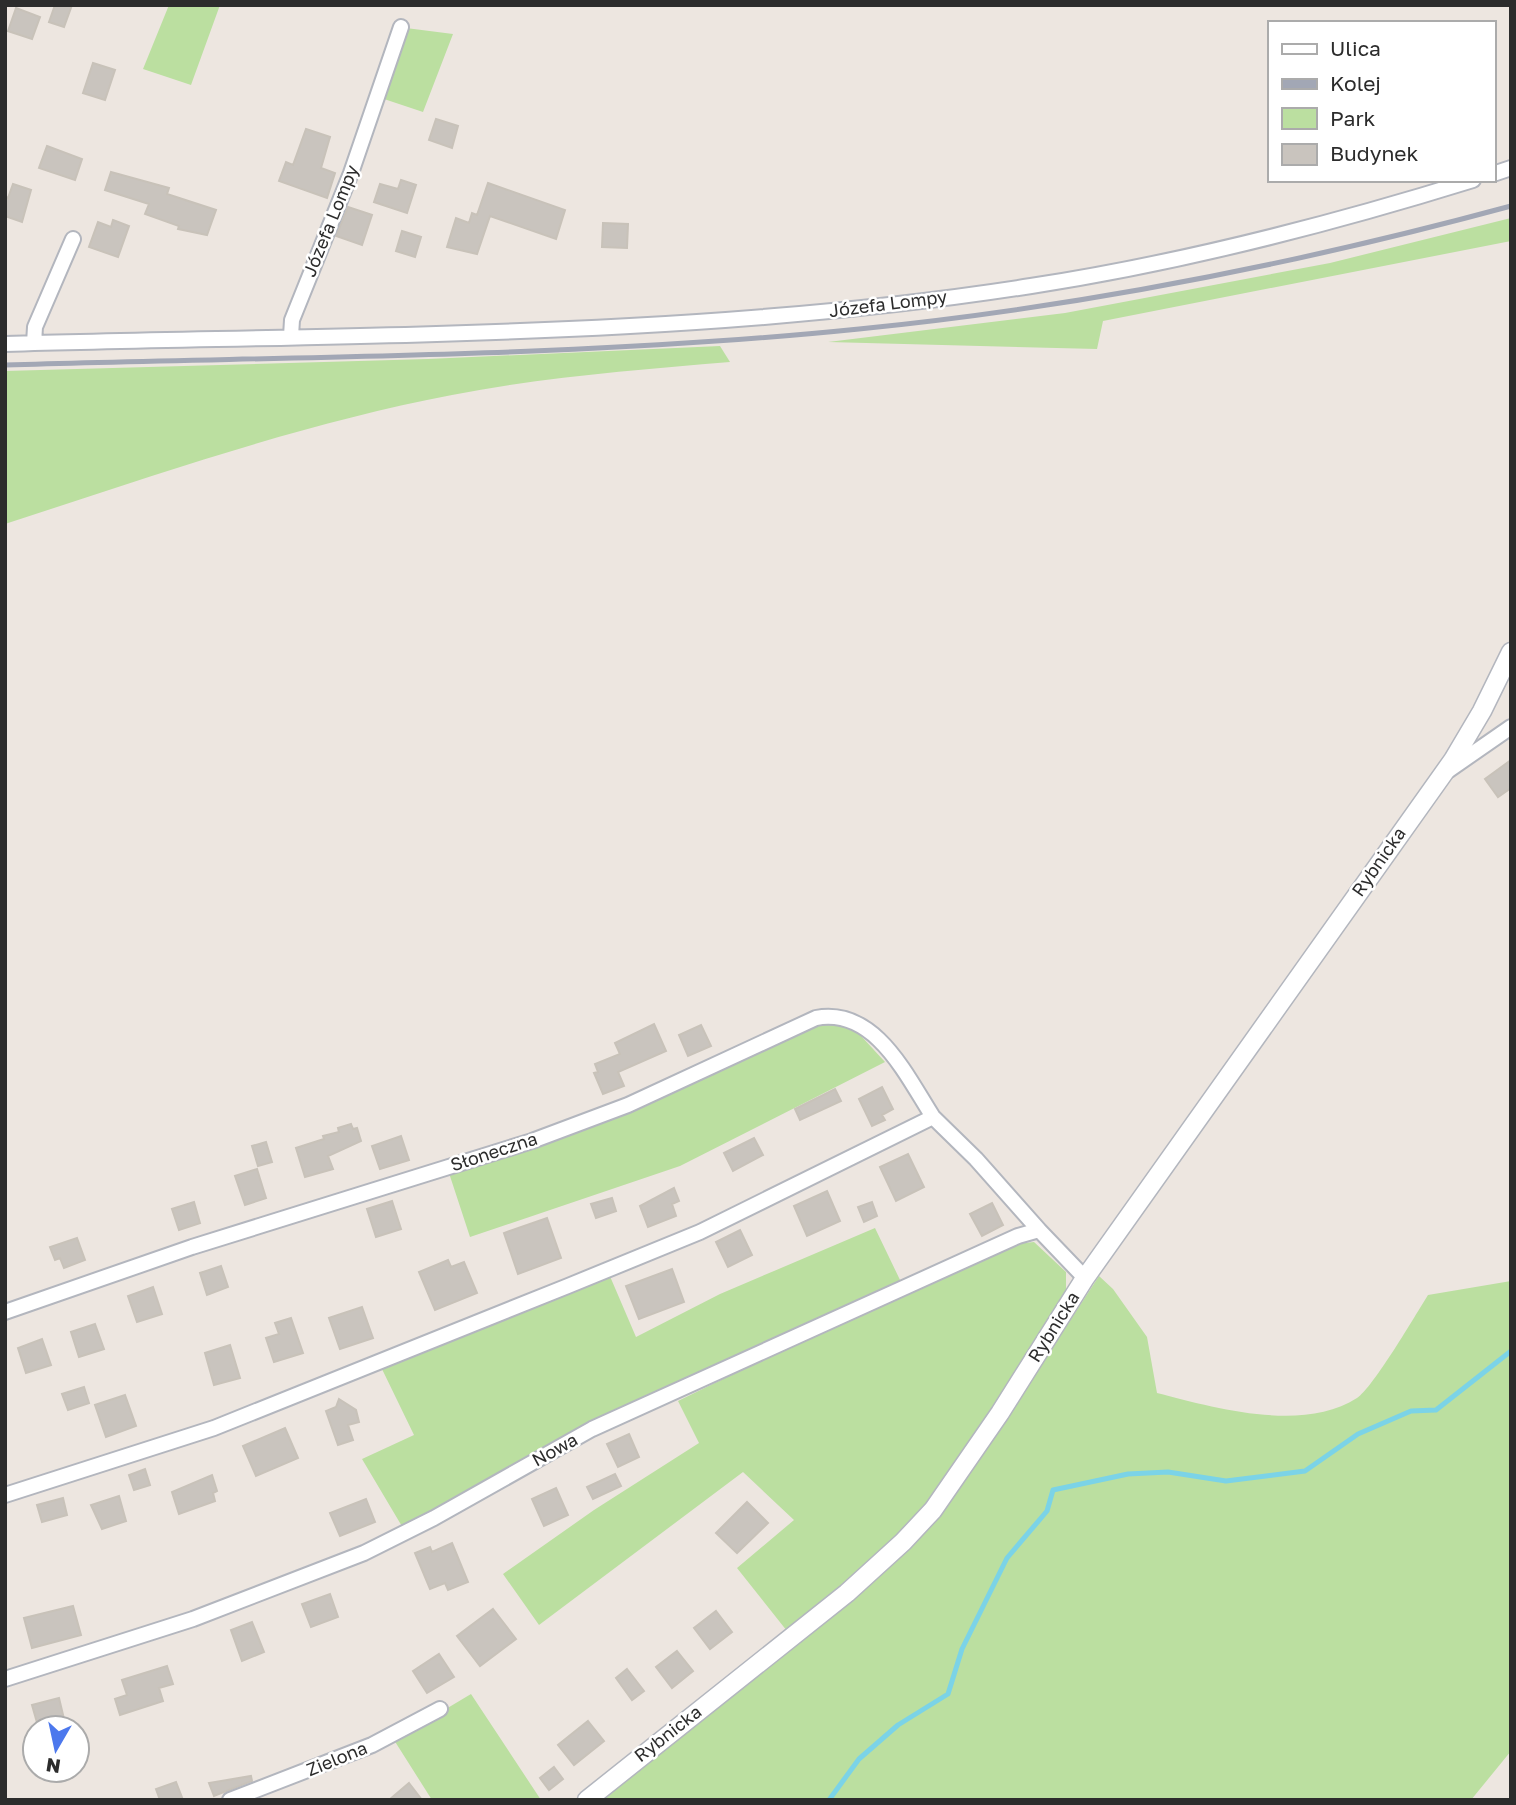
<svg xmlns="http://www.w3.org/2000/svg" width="1516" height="1805" font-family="'Golos Text',sans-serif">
<rect width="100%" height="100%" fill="#ede6e0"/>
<path fill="#bbdfa0" d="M169 5H220L191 85 143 69Z
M406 28 453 34 423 112 381 98Z
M1511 218V241L1103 321 1097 349 828 342 1065 313 1330 263Z
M720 346 730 362C637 370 544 377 452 395 300 424 153 476 5 524V371L428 359Z
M825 1022 851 1025 885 1062 680 1166 470 1237 448 1170 548 1142 646 1106 750 1053Z
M875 1228 901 1282 615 1410 403 1528 362 1459 414 1435 381 1367 609 1274 636 1337 720 1294Z
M1034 1242 1066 1272V1294C1025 1360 986 1429 939 1490 896 1545 841 1588 787 1631L737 1568 794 1520 743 1472 539 1625 503 1574 594 1510 699 1443 678 1401 821 1331 1015 1244Z
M1099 1276 1113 1289 1147 1337 1157 1393C1215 1408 1303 1433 1357 1398 1373 1388 1416 1314 1428 1295L1511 1281V1751L1471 1800H598L874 1580 920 1536 987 1448Z
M471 1694 541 1800H432L394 1740Z"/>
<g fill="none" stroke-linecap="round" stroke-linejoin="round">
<path stroke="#7bd3e7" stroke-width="5" d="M829 1800 859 1759 898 1725 948 1694 962 1649 1007 1558 1047 1511 1053 1490 1128 1474 1168 1472 1226 1481 1305 1471 1358 1434 1411 1411 1436 1410 1511 1351"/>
</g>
<path fill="#c9c4be" stroke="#c8c2b9" stroke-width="2" d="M55 5H72L64 27 49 22Z
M16 8 40 17 32 39 8 31Z
M93 63 115 70 105 100 83 93Z
M436 119 458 126 452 148 429 140Z
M306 129 330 137 321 168 335 173 327 198 279 181 286 162 293 165Z
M47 146 82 159 75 180 39 168Z
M111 172 169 188 167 194 216 210 207 235 178 229 179 226 145 214 149 204 105 190Z
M401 180 416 185 407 213 374 202 380 184 398 189Z
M488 183 565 210 556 239 490 216 477 254 447 247 456 218 469 223 472 213 477 215Z
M13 184 31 190 22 222 5 216V197L8 198Z
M348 207 372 215 362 245 336 236Z
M113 220 129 226 118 257 89 247 98 222 111 227Z
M603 223 628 224 627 248 602 247Z
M402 231 421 237 415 257 396 251Z
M1511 760V788L1498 797 1485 779Z
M654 1024 666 1051 618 1072 624 1086 603 1094 594 1073 598 1072 595 1064 620 1054 615 1043Z
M701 1025 711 1046 688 1056 679 1035Z
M882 1087 893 1109 882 1115 885 1120 872 1126 859 1099Z
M835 1089 841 1101 800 1120 795 1109Z
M351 1124 353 1129 357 1128 361 1141 328 1156 333 1169 305 1177 296 1148 324 1139 323 1136 339 1132 338 1128Z
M401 1136 409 1160 380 1169 372 1146Z
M754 1138 763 1155 733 1171 724 1153Z
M266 1142 272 1162 258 1166 252 1146Z
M908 1154 924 1187 896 1201 880 1167Z
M257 1169 266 1198 245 1205 235 1176Z
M674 1188 679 1201 672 1204 676 1216 648 1227 640 1206Z
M827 1191 840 1221 807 1236 794 1206Z
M612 1198 616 1211 596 1218 591 1204Z
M392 1201 401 1229 376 1237 367 1209Z
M194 1202 200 1223 179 1230 172 1209Z
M872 1202 877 1216 864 1222 858 1207Z
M992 1203 1003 1225 982 1236 970 1214Z
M547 1218 561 1258 518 1274 504 1233Z
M740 1230 752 1255 728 1267 716 1242Z
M77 1238 85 1260 64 1268 60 1258 55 1260 50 1247Z
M448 1260 451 1267 464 1262 477 1293 435 1310 419 1272Z
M221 1266 228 1287 207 1295 200 1273Z
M672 1269 684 1302 639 1319 626 1286Z
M153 1287 162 1314 137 1322 128 1296Z
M362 1307 373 1338 340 1349 329 1318Z
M291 1318 303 1353 274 1362 266 1338 279 1334 275 1323Z
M95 1324 104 1349 79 1357 71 1332Z
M42 1339 51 1365 26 1373 18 1348Z
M230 1345 240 1378 214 1385 205 1353Z
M84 1387 89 1403 68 1410 62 1394Z
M125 1395 136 1426 106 1437 95 1405Z
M339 1399 356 1410 359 1422 348 1425 353 1440 338 1445 326 1411 336 1407Z
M285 1428 298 1458 256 1476 243 1446Z
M629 1434 639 1457 618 1467 607 1444Z
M145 1469 150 1485 134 1490 129 1475Z
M615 1474 621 1486 593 1499 587 1487Z
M212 1475 217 1491 213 1493 215 1501 179 1514 172 1492Z
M556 1488 568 1515 544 1526 532 1499Z
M119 1496 126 1521 102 1529 91 1505Z
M63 1498 67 1515 42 1522 37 1505Z
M366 1499 375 1522 340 1536 330 1513Z
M747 1502 768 1523 737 1553 716 1533Z
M452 1543 468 1582 448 1590 445 1583 430 1589 415 1553 430 1547 432 1552Z
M330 1594 338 1617 311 1627 302 1604Z
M73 1606 81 1635 32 1648 24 1618Z
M493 1609 516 1639 480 1666 457 1636Z
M716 1611 732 1632 710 1649 694 1628Z
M252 1622 264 1652 242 1661 231 1630Z
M677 1651 693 1671 672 1688 656 1667Z
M439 1654 454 1677 427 1693 413 1671Z
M167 1666 173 1684 159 1688 163 1701 120 1715 115 1699 127 1695 122 1680Z
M627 1669 644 1691 632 1700 616 1678Z
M59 1698 64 1719 38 1726 32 1705Z
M588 1721 604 1741 574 1765 558 1745Z
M554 1767 563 1779 549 1790 540 1778Z
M251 1776 252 1781 214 1796 209 1783Z
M176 1782 183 1800H160L156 1789Z
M409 1783 422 1800H389Z"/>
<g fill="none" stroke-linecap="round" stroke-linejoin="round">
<g stroke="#b3b6be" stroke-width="18">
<path id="minor" d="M1493 174 1511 168
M291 336 292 320 351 173 401 27
M34 343 35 327 73 239
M5 344C347 334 693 339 1031 286 1181 263 1328 225 1473 180
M1449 770 1511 727
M5 1312 192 1247 532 1141 628 1105 816 1018C875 1007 906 1075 933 1117
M5 1495 214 1428 568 1286 700 1232 933 1117 976 1159 1039 1230
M5 1679 193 1619 364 1553 434 1518 592 1429 1018 1236 1039 1230 1085 1278
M230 1800 372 1745 440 1709"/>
</g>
<g stroke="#b3b6be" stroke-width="21">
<path id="tertiary" d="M587 1800 847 1593 903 1542 933 1510 1000 1413 1085 1278 1453 760 1482 711 1511 652"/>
</g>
<use href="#minor" stroke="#fff" stroke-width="14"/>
<use href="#tertiary" stroke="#fff" stroke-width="18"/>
<path stroke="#a2a7b5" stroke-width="5" d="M5 365C289 356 576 358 859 329 1079 307 1297 264 1511 206"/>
</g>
<g text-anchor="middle" stroke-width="5" stroke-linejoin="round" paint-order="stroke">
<g font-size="18" fill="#2c2c2c" stroke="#fff">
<text transform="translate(331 221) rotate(-68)" y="6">Józefa Lompy</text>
<text transform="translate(888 304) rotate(-7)" y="6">Józefa Lompy</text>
<text transform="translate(1379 862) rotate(-55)" y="6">Rybnicka</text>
<text transform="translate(494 1152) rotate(-18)" y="6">Słoneczna</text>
<text transform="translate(1054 1327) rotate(-58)" y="6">Rybnicka</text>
<text transform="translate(555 1450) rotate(-29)" y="6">Nowa</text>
<text transform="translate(668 1734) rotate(-38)" y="6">Rybnicka</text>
<text transform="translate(337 1759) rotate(-22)" y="6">Zielona</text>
</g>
</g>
<rect width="1516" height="1805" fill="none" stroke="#2c2c2c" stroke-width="14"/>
<rect x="1268" y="21" width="228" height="161" fill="#ffffff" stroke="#ababab" stroke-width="2"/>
<rect x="1282" y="44" width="35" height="10" fill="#ffffff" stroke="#ababab" stroke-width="2"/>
<text x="1330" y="56" font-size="21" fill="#2c2c2c">Ulica</text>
<rect x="1282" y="79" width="35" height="10" fill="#a2a7b5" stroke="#ababab" stroke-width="2"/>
<text x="1330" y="91" font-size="21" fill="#2c2c2c">Kolej</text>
<rect x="1282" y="108" width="35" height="21" fill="#bbdfa0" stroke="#ababab" stroke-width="2"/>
<text x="1330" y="126" font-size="21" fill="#2c2c2c">Park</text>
<rect x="1282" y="144" width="35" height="21" fill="#c9c4be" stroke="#ababab" stroke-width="2"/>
<text x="1330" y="161" font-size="21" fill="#2c2c2c">Budynek</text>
<g transform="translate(56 1749) rotate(189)"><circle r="33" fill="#ffffff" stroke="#ababab" stroke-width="2"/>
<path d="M0-5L12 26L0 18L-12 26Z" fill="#4c78ed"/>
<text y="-10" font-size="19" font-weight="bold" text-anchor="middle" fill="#2c2c2c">N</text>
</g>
</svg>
